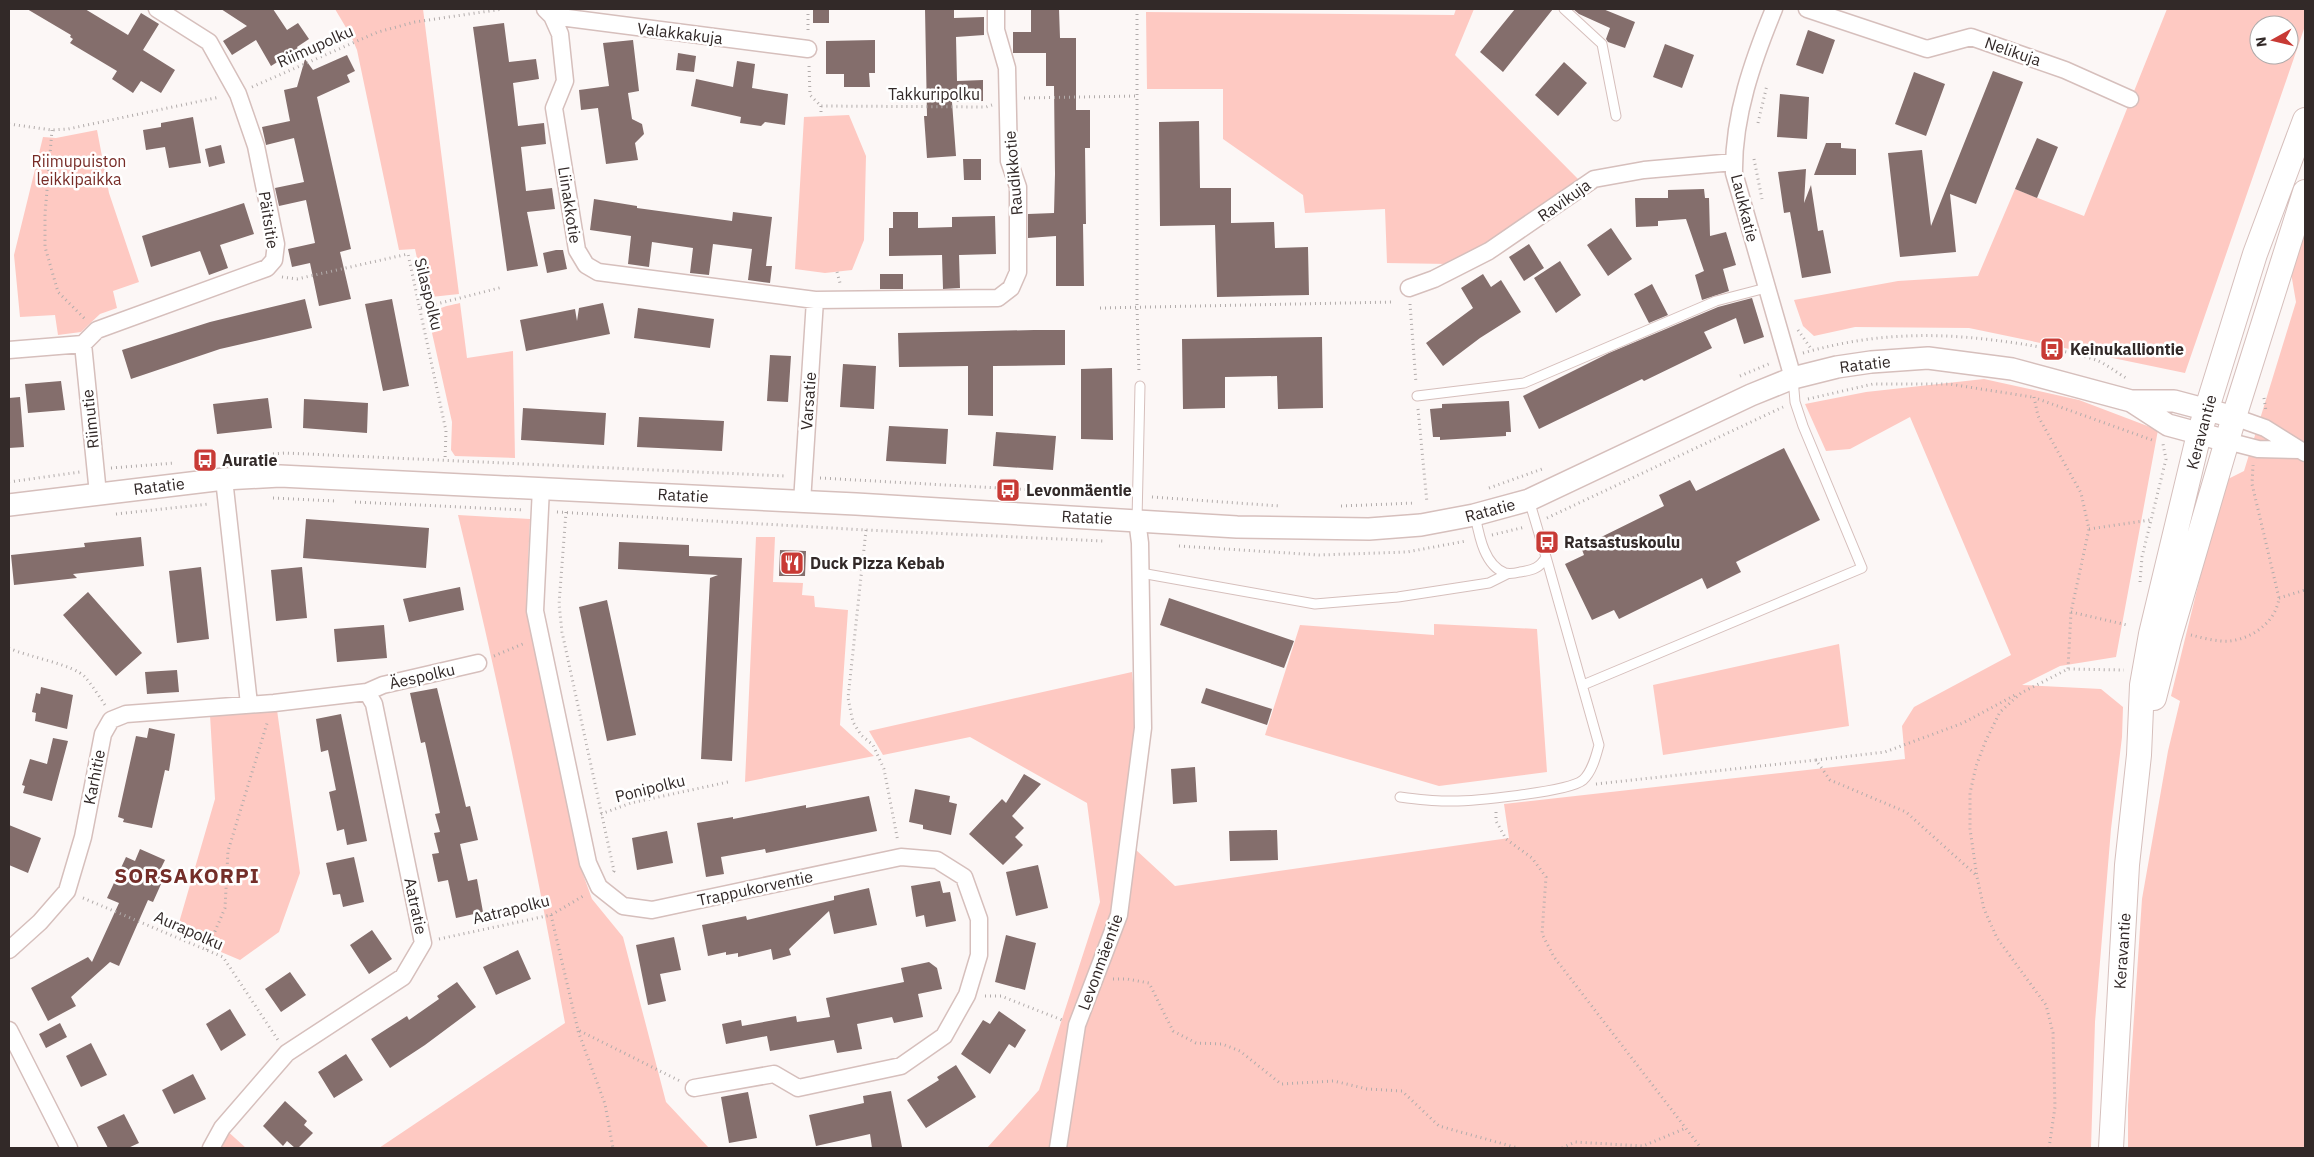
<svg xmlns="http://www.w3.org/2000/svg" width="2314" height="1157" font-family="'IBM Plex Sans',sans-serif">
<rect width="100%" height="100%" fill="#fcf7f6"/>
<path fill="#fec9c2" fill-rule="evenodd" d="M335 9H423L459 294 431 297 424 291 415 249 399 250 357 50 351 36Z
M1456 9H1474L1455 55 1579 180 1486 245 1449 264 1387 263 1385 209 1305 213 1303 195 1223 139V89H1147L1146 12 1454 15Z
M2167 9H2305V26L2185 373 1969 328 1855 327 1814 336 1803 326 1794 300 1898 281 1978 276 2015 189 2084 216ZM2259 25H2289V55H2259Z
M849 115 866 156 864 240 852 270 825 273 795 269 804 117Z
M97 130 109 193 139 282 113 291 117 308 100 314 81 332 58 335 55 315 20 317 14 255 43 137 56 138Z
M2305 228V1148H2128V1105L2142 899 2168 751 2180 701 2171 696 2220 496 2228 479 2244 471 2296 302 2291 273Z
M460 303 467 358 513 351 515 458 455 456 451 450 452 422 430 324C434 306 444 307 460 303Z
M1984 379 2079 400 2158 430 2116 657 2060 666 2022 685 2101 689 2123 707 2122 737 2111 829 2095 1022 2091 1148H1064L1082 1026 1135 849 1175 886 1509 838 1504 804 1905 759 1902 726 1914 707 2011 655 1910 417 1850 449 1826 451 1805 404 1866 392Z
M458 515 530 519 526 607 580 866 592 899 623 937 666 1102 709 1148H379L565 1023C534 853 499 683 458 515Z
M756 537H775L773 582 803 583 802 595 814 596 815 607 848 610 840 725 874 756 745 782Z
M1434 624 1537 629 1547 772 1439 786 1265 735 1300 625 1434 635Z
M1839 644 1849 726 1663 755 1653 685Z
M1132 672 1137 729 1114 913 1053 1148H987L1039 1090 1100 902 1087 803 970 737 883 755 869 731Z
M277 710 300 873 279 932 240 960 176 933 215 799 210 715Z
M224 1128 246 1148H213Z"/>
<path fill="#846e6c" d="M27 9H85L128 35 141 13 159 24 143 50 175 70 161 93 141 81 133 93 112 79 117 71 70 43 73 39 70 37 71 35Z
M221 9H273L287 30 298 23 309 39 297 47 298 49 271 66 256 40 232 55 223 41 247 26Z
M813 9H829V23H813Z
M925 9H954V18L984 17V35L956 37 957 81 983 80V101L952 102 956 156 927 158 924 116H927Z
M1031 9H1059L1060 38H1076V110H1090V148H1085L1086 224H1083L1084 286H1056V236L1028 238V214L1054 213 1055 174 1054 86H1046V53H1013V32H1031Z
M1515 9H1553L1503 72 1480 52Z
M1573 9H1603L1635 22 1625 48 1608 42 1606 39 1610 28 1579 14Z
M504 23 509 62 536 59 539 79 513 83 518 126 544 123 546 144 521 147 526 191 552 188 555 209 527 212 538 266 507 271 473 27Z
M1808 30 1835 40 1823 74 1796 65Z
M633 40 639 91 628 93 632 119 642 124 644 134 635 143 638 160 606 164 598 108 581 110 579 90 609 86 603 43Z
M875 40V73H869L870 87H844V74H826V41Z
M1665 44 1694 55 1682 88 1653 77Z
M678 53 696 56 694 72 676 70Z
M347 55 355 71 347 75 350 82 317 97 351 249 340 252 351 299 319 306 310 263 292 267 288 249 315 243 306 200 279 206 275 188 304 182 294 138 266 145 262 127 290 121 284 90 297 87 305 59 313 70Z
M737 61 755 64 752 88 788 94 785 125 765 122 761 126 740 123 741 117 691 106 696 79 733 87Z
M1564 62 1587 83 1558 116 1535 95Z
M1993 71 2023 82 1976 204 1950 194 1956 252 1900 257 1888 153 1922 150 1931 226Z
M1914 72 1945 84 1926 136 1895 124Z
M1780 94 1809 97 1807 139 1777 137Z
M193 117 201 163 169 168 165 147 146 150 143 130 161 127V123Z
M1199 121 1200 188H1231V223L1274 222 1275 248 1308 247 1309 295 1217 297 1215 225 1160 226 1159 122Z
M2037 138 2058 147 2037 198 2015 189Z
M1826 143H1841V148L1856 149V175H1814Z
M221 145 225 163 209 167 205 149Z
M963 159H981V180H964Z
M1806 169 1804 203 1811 185 1818 231 1823 230 1831 273 1802 278 1790 212 1784 213 1778 172Z
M1704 189 1705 198H1709L1710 236 1726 232 1736 265 1723 269 1729 291 1702 300 1695 275 1704 271 1686 219 1658 221V226L1636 227 1635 198H1668V190Z
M594 199 637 206V208L732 221 733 212 772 217 766 266H772L770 283 748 280 752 249 713 244 709 275 690 273 693 248 652 242 649 267 628 264 631 236 590 230Z
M244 203 254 234 220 245 228 268 209 275 200 251 151 267 142 236Z
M893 212H918V228L952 227V217L995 216 996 254 959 255 960 288 943 289 942 255 889 256V228H893Z
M1611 228 1632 259 1608 276 1587 245Z
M1529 244 1544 268 1524 281 1509 257Z
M556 250H563L567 269 547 273 543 253Z
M1560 261 1581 295 1556 313 1534 278Z
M880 274H903V289H880Z
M1483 274 1491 287 1501 280 1521 312 1480 338 1443 366 1426 343 1473 308 1461 288Z
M1652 284 1668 315 1649 323 1634 294Z
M1752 298 1764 337 1744 344 1736 318 1704 332 1712 348 1644 381 1642 379 1539 429 1523 396 1609 353 1718 307Z
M305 299 312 328 220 349 131 379 122 350 210 322Z
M392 299 409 386 383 391 365 304Z
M603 303 610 334 526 351 520 320 575 309 577 321 579 308Z
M638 308 714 319 710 348 634 338Z
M1034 330H1065V365L993 366V416L968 415V366L899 367 898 333Z
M1322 337 1323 408 1278 409 1277 376 1225 377V408L1183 409 1182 339Z
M770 355 791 356 788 402 767 401Z
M843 364 876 366 874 409 840 407Z
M1112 368 1113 440 1081 439V369Z
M61 381 65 410 28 413 25 384Z
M20 397 24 447 9 448V398Z
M268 398 272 428 217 434 213 404Z
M304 399 368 403 367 433 303 428Z
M1509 401 1511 432H1506V436L1440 440V437H1433L1430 409 1442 408V404Z
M523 408 606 413 604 445 521 440Z
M639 417 724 421 722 451 637 447Z
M889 426 948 429 946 464 886 461Z
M996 432 1056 436 1053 470 993 466Z
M1784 448 1820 520 1736 562 1741 572 1707 589 1702 578 1619 619 1614 610 1592 620 1565 564 1584 555 1581 547 1664 506 1659 495 1690 480 1696 491Z
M306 519 429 528 426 568 303 558Z
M141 537 144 566 73 574 77 578 14 585 11 555 85 547 84 543Z
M619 542 689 545V556L742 558 732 761 701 759 710 578 718 575 618 569Z
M780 550 806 551 805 576H779Z
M201 567 209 639 177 643 169 571Z
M302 567 307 618 276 621 271 570Z
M460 587 464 610 409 622 403 599Z
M88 592 142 653 116 676 63 615Z
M1169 598 1294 641 1284 668 1160 625Z
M607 600 636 735 607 741 579 607Z
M384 625 387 658 337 662 334 629Z
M177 670 179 692 147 694 145 672Z
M41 687 73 695 67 729 35 721 36 713 32 712 36 693 40 694Z
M437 688 466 807 470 806 478 840 460 844 468 881 477 879 483 912 456 918 448 880 438 882 432 854 439 853 434 833 440 832 435 814 440 813 425 742 421 743 410 693Z
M1206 688 1272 709 1267 725 1201 703Z
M341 714 367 841 347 845 344 829 337 831 329 792 336 790 328 750 321 752 316 719Z
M149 728 175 734 169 771 165 770 152 828 123 822 124 819 118 817 136 736 147 738Z
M53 738 68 741 52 801 23 793 25 786 22 785 30 759 47 764Z
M1195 767 1197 802 1173 804 1171 769Z
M1024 774 1041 784 1012 816 1024 828 1015 837 1023 845 1003 865 969 834 1002 799 1006 803Z
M915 789 950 796 949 802 957 804 951 835 923 829V825L909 822Z
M869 796 877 831 766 853 765 849 721 857 724 874 706 877 697 823 733 817V819L806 805V808Z
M9 825 41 838 28 873 9 865Z
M1277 830 1278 860 1230 861 1229 831Z
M667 831 673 863 637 870 632 838Z
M140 849 165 860 160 870 166 873 153 902 148 900 119 966 110 962 71 997 76 1006 48 1021 31 988 88 957 92 962 119 903 107 898 126 857 135 861Z
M354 857 364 902 343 907 340 894 333 895 326 863Z
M1038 865 1048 908 1016 916 1006 872Z
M940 881 943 893 950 892 956 921 926 927 924 915 916 917 911 886Z
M869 888 877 925 834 934 829 911 789 949 791 955 773 960 771 949 738 957V953L726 955V952L708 956 702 925 746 916 747 920 834 900V896Z
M372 930 392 959 369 974 350 945Z
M1006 935 1036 943 1025 990 995 982Z
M674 937 681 970 660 974 666 1001 648 1005 636 945Z
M518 950 531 979 496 995 483 967Z
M929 962 937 968 942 989 918 994 923 1017 894 1023 892 1017 857 1024 862 1049 837 1053 834 1040 770 1051 767 1036 726 1044 722 1024 741 1020 742 1026 796 1016 797 1022 830 1017 826 998 904 982 901 968Z
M290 972 306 995 281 1012 265 989Z
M457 982 476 1007 425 1045 390 1068 371 1039 407 1016 409 1020 439 999 437 996Z
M230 1009 246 1035 221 1051 206 1024Z
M999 1011 1026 1030 1015 1048 1009 1044 990 1074 961 1054 983 1020 990 1024Z
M60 1023 67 1037 46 1048 39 1034Z
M91 1043 107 1075 81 1087 66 1056Z
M346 1054 363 1080 334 1098 318 1072Z
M956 1065 976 1097 926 1128 907 1100 939 1080 937 1077Z
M193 1074 206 1099 174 1114 162 1090Z
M891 1091 902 1147 872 1148 870 1134 816 1146 809 1115 864 1103 863 1096Z
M748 1092 757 1138 729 1143 721 1097Z
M285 1101 307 1121 304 1125 313 1133 298 1148H295L287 1141 283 1146 263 1126Z
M124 1114 139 1143 128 1148H108L97 1127Z"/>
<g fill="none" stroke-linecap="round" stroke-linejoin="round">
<g stroke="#d6bfbc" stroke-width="11">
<path id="service" d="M1564 9 1602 44 1616 116
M1417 396 1524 383 1716 301 1766 288
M1475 515C1479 535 1484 565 1505 573 1510 574 1516 573 1520 572 1533 570 1540 568 1546 557L1529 500
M1137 520 1140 386
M1141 573 1315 604 1398 597 1489 583 1507 574
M1583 685 1862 568 1803 426 1795 402 1793 378
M1400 797C1415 799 1431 801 1446 801 1469 802 1569 792 1583 780 1592 772 1596 756 1599 745L1546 557"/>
</g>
<g stroke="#d6bfbc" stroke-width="19">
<path id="minor" d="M545 9 552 16 560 34 565 81 554 108 577 250 586 265 598 272 815 300 998 298 1011 288 1018 272V187L1009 161 1007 68 996 30V9
M1774 9C1753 60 1733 116 1734 173L1793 378
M1807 9 1927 49 1971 37 2065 70 2130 99
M552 16 808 49
M1409 288 1434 279 1489 251 1594 179 1644 170 1734 162
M83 344 97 330 267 268 274 260 276 244 256 146 238 94 209 42 157 9
M83 344 98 494
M9 350 83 344
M2234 417 2265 428 2305 453
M2227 441 2258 449 2301 450
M224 479 249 704
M541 488 535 611 588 863 599 887 623 906 652 910 901 857 937 860 964 877 979 919V955L967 995 944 1036 901 1066 798 1088 774 1074 694 1088
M802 502 815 300
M367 692 383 685 478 663
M9 950 40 922 67 891 83 837 103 734 111 720 126 714 274 703 367 692 374 704 423 943 403 977 287 1053 222 1128 211 1148
M9 1030 69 1148
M1058 1148 1077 1025 1119 915 1143 728 1140 543 1137 520"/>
</g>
<g stroke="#d6bfbc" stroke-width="24">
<path id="tertiary" d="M2131 401 2168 425 2227 441
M9 505 224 479 280 476 856 504 1237 527 1369 529 1421 525 1474 515 1529 500 1751 395 1793 378 1837 367 1871 362 1928 358 2012 369 2131 401H2174L2234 417"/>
</g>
<g stroke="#d6bfbc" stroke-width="26">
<path id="secondary" d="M2154 698 2169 639 2234 417 2305 192
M2111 1148 2127 865 2139 755 2142 685 2151 634 2199 434 2255 254 2305 120"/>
</g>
<path stroke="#b2acab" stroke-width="3" stroke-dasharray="1 4" stroke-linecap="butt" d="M808 9V32
M1137 9V308L1139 373
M809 66 810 95 821 106 986 107 992 105
M252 87 378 32 415 22 503 9
M1024 98 1136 96
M821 106V116
M1758 123 1767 85
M9 124 52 130 68 129 220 97
M52 130 45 214V247L58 292 85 319
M1754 159 1762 199
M837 272 840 283
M282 277 297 279 408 254 446 431 445 460
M1410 304 1416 383
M421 308 503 287
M1100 308 1394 302
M1798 330 1812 350
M1803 353C1880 331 1944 332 2022 344 2046 348 2072 352 2096 360 2106 364 2116 372 2126 378
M1740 376 1771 363
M2034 397 2038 416 2081 493 2089 529 2071 612 2068 669
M2264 398 2266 411
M1808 399 1873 384H1949L2032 397
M2038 399 2152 440
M1418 409 1427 503
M258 455 285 453 786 476
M111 468 175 463
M820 478 1125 495
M9 482 80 472
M1489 488 1545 468
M1152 497 1280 506
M273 498 336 501
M355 502 524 510
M1341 506 1415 503
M557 512 866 530 1103 541
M566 512 559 604 562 632 614 871 611 875
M116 514 209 504
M1547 518 1783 407
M2089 529 2150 520
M866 530 848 698 853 722 861 735 873 745 884 769 898 842
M1492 535 1525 527
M1179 546 1319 555 1407 552 1466 541
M2140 582 2142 557 2166 459 2163 444
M2279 598 2305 590
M2071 612 2127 625
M2191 635C2203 638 2218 642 2230 641 2254 638 2276 621 2279 598L2252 484 2253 465
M9 648C27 657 73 664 85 677 92 685 99 696 105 705
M494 656 525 643
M1816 760 1885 752 1963 723 2017 694
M1596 784 1816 760 1830 780 1906 812 1976 875
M1496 812V821L1506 839 1532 858 1546 877 1542 934 1554 957 1701 1148
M601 814 631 803 728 782
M83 898 223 957 278 1040
M551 915 578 1030 680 1081
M439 939 551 915 585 895
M207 950 225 908 228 851 268 720
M1113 979H1127L1149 983 1173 1031 1196 1043 1222 1044 1240 1051 1281 1084 1334 1081 1367 1089 1402 1091 1439 1126 1518 1148
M985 996H1001L1062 1020
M578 1031 605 1104 613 1148
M1562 1148 1575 1142 1643 1146 1686 1128
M2049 1148 2055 1107 2053 1033 2046 1005 1997 938 1984 909 1977 877 1970 829V793L1976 766 1986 740 2000 712 2021 693 2068 669 2124 670"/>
<use href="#service" stroke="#fff" stroke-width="9"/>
<use href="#minor" stroke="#fff" stroke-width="16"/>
<use href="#tertiary" stroke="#fff" stroke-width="21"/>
<use href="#secondary" stroke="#fff" stroke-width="24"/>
</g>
<defs>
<g id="bus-square" transform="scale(1.25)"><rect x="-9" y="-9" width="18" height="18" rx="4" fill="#c83a35" stroke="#fff"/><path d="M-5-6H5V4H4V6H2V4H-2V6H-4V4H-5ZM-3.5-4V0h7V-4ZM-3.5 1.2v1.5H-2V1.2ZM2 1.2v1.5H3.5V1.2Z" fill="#fff"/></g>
<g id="restaurant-square" transform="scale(1.25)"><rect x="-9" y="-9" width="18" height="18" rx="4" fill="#c83a35" stroke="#fff"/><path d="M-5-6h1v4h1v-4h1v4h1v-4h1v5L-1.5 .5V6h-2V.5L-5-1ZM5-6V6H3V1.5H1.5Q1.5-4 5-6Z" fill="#fff"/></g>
</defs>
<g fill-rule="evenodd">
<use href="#bus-square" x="2052" y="349"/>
<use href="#bus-square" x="205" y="460"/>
<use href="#bus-square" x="1008" y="490"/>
<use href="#bus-square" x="1547" y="542"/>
<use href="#restaurant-square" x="792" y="563"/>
</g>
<g text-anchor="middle" stroke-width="5" stroke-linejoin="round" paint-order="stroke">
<g font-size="16" fill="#322928" stroke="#fff">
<text transform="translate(680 33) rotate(7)" y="6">Valakkakuja</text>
<text transform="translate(315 46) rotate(-24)" y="6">Riimupolku</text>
<text transform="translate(2013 51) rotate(19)" y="6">Nelikuja</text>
<text x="934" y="100">Takkuripolku</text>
<text transform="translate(1013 173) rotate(-95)" y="6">Raudikkotie</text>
<text transform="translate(1564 200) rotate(-35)" y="6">Ravikuja</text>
<text transform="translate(570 205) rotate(81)" y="6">Liinakkotie</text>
<text transform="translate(1745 208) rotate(76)" y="6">Laukkatie</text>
<text transform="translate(269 220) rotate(81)" y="6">Päitsitie</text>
<text transform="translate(429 294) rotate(76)" y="6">Silaspolku</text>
<text transform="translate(1865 364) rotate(-7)" y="6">Ratatie</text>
<text transform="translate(808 401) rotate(-86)" y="6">Varsatie</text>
<text transform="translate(90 419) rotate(-96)" y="6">Riimutie</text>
<text transform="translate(2201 432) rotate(-75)" y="6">Keravantie</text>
<text transform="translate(159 486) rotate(-7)" y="6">Ratatie</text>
<text transform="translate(683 495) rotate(3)" y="6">Ratatie</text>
<text transform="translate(1490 510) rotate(-15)" y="6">Ratatie</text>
<text transform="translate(1087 517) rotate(3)" y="6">Ratatie</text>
<text transform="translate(422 676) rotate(-13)" y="6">Äespolku</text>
<text transform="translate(94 777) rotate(-79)" y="6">Karhitie</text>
<text transform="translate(650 788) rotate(-14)" y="6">Ponipolku</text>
<text transform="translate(755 888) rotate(-12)" y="6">Trappukorventie</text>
<text transform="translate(416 906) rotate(78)" y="6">Aatratie</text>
<text transform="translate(511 909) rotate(-14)" y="6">Aatrapolku</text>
<text transform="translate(189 930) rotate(24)" y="6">Aurapolku</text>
<text transform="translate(2122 951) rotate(-86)" y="6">Keravantie</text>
<text transform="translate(1100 962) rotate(-70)" y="6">Levonmäentie</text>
</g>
<g font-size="16" fill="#772c27" stroke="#fff">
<text x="79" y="167">Riimupuiston<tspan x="79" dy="18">leikkipaikka</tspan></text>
</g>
<g font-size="16" font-weight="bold" fill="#322928" stroke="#fff" text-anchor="start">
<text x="2070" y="355">Keinukalliontie</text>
<text x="222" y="466">Auratie</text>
<text x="1026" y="496">Levonmäentie</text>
<text x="1564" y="548">Ratsastuskoulu</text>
<text x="810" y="569">Duck Pizza Kebab</text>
</g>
<g font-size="21" font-weight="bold" letter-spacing="1" fill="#742e29" stroke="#fff">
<text x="187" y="883">SORSAKORPI</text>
</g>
</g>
<rect width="2314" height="1157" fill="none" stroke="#322928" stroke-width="20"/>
<g transform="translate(2274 40) rotate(262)"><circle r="24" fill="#ffffff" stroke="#ada9a9"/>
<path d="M0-4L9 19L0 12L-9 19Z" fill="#c83a35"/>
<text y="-8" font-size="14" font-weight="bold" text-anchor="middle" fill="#322928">N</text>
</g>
</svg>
